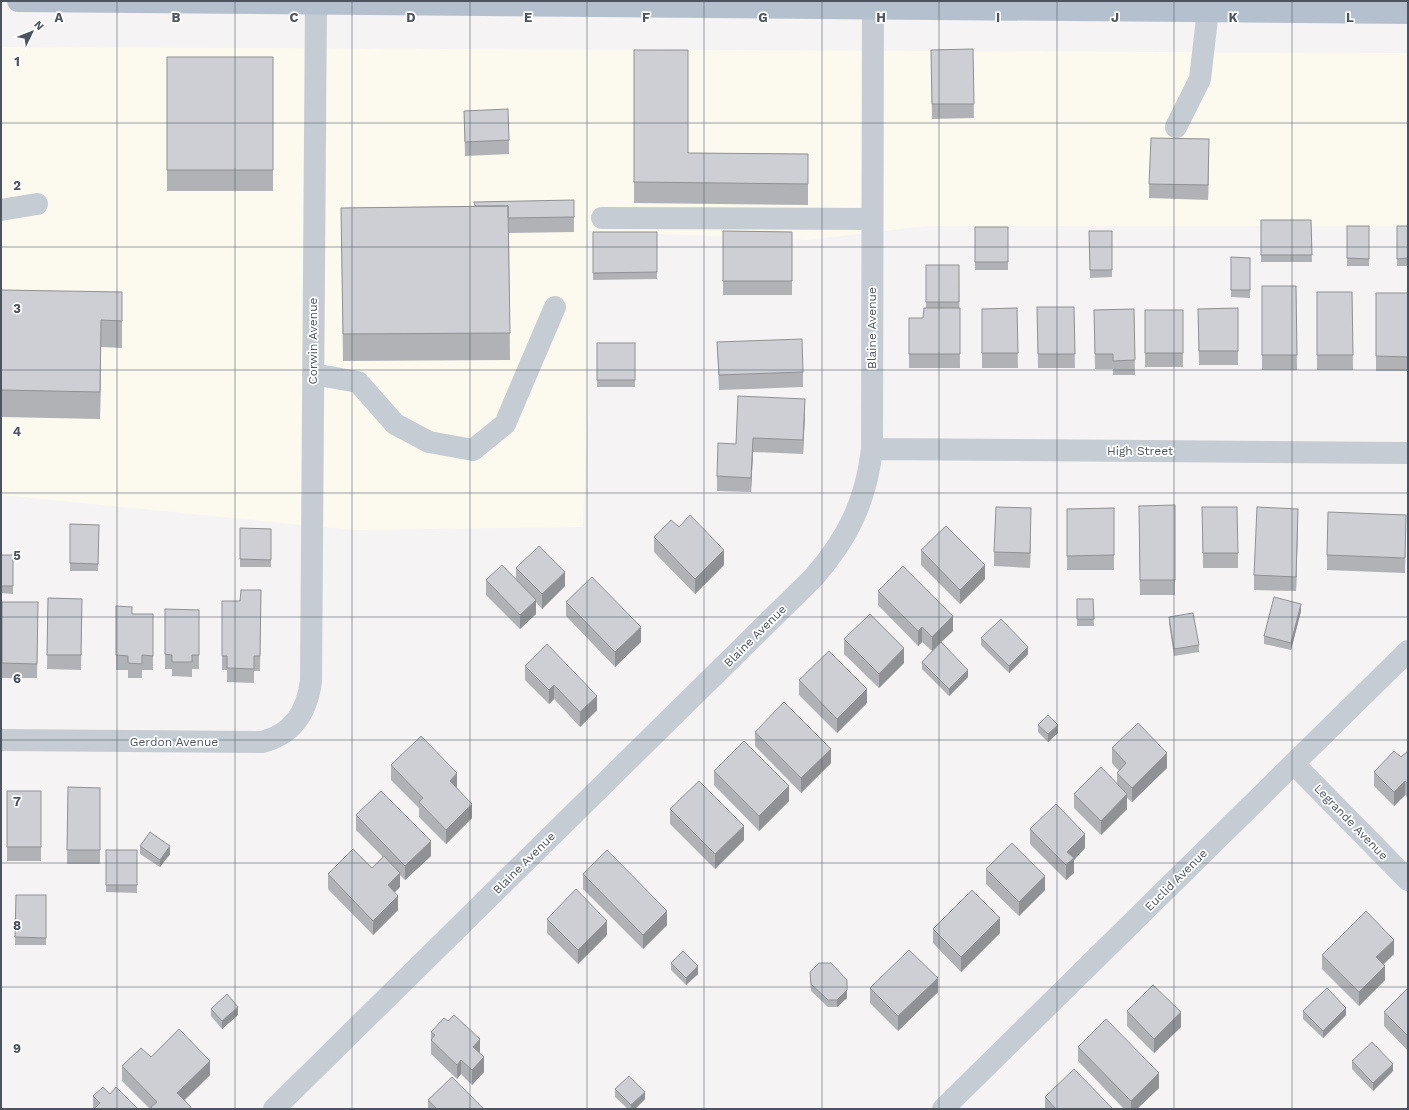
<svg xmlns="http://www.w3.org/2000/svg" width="1409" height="1110" font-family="'Work Sans',sans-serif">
<rect width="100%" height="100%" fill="#f5f3f3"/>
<path fill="#fcf9ef" d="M1 47 1408 53V226H926L808 240 588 231V406L583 527 353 530 1 495Z"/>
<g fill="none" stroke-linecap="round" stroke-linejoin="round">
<path stroke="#c5ccd3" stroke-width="22" d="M1176 127 1200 79 1208 10
M1 210 37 204
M602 218 872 219
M313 374 358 382 395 424 429 442 473 450 505 424 555 307
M872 449 1408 453
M1 740 262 742C293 734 307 712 311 681L316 1
M1294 764 1408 880
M274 1109 814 577C848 538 866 501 872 449L873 1
M943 1109 1408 651"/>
<path stroke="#b5c0ce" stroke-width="22" d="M18 1 1408 13"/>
</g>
<path fill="#b0b2b6" d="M973 49 974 118 932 119 931 50Z
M634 50 688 153 808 154V205L634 203Z
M167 57H273V191H167Z
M464 111 509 140V154L465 156Z
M1209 153 1208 200 1149 198V184Z
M574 200V232L509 233 510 360 343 361 341 208 474 206Z
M1261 220H1311L1312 262H1261Z
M1347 226H1369V266H1347Z
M1397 226H1408V266H1397Z
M975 227H1008V270H975Z
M723 231 792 232V295H723Z
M1089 231H1112V277L1090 278Z
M593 232H657V279L593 280Z
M1231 257 1250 258V298L1231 297Z
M926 265H959L960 368H909V318H923L926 308Z
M1262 286H1296L1297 370H1262Z
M1 290 122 319V348L101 347 100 419 1 417Z
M1317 292H1352L1353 370H1317Z
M1376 293H1408V371H1376Z
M1037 307H1074L1075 368H1038Z
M1017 308 1018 368H982V309Z
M1238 308V365H1199L1198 309Z
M1134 309 1135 375H1113V369H1095L1094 310Z
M1145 310H1183V367H1145Z
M717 342 803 372V387L719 390Z
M597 343H635V387H597Z
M805 413 803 454 753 452 751 492 717 491V476L736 444Z
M1175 505V595H1140L1139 520Z
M1202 507 1238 553V568H1203Z
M1114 508V570H1067V509Z
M1031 522 1030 568 994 566V552Z
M1298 523 1296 591 1254 590V575Z
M70 524 99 525 98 571H70Z
M679 527 724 565 695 594 654 552V537Z
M240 528 271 529V567H240Z
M1406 529 1405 573 1327 570V555Z
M921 550 985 579 960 604 921 565Z
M1 555H13V594L1 593Z
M516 568 565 586 542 609 536 602V614L520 629 486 595V580H516Z
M261 590 260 671H254V683L227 682V670H222V601H240Z
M878 591 953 631 941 642 968 677 949 696 922 669V662L932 651 922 642 918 646 878 605Z
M48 598 82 599 81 670 47 669Z
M1077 599H1093L1094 626H1077Z
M2 602H38L37 678H2Z
M566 602 641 642 615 667 566 616Z
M116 606 132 614H153V670H142V678H128V670H116Z
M165 609 199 610V669H192V677L172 676V669H165Z
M1301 611 1291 650 1264 644V636Z
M1169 617 1199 645V652L1174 656 1169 624Z
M981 638 1028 654 1009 673 981 645Z
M844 639 904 663 879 688 844 654Z
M525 666 597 710 580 727 554 699 549 704 525 680Z
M799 680 867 703 837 733 799 695Z
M1038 725 1058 733 1048 742 1038 732Z
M755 732 831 763 801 793 755 746Z
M1112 748 1167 768 1132 802 1127 798V809L1101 835 1074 808V794L1117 784V773L1119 771 1112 763Z
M1408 751V798L1405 795 1394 806 1374 786V772L1401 757Z
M391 765 457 788V789L472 818 446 844 419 817V808L391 780Z
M714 771 789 801 759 831 714 785Z
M68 787 100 788V864H67Z
M7 791H41V861H7Z
M670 809 744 840 715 869 670 824Z
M356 815 431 856 405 880 400 875V887L395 892 398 910 373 935 328 889V874L372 868 383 857 356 830Z
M1030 829 1085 848 1074 860V873L1066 880 1030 844Z
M140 846 170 854 160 867 140 854Z
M106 850H137V893L106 892Z
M986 869 1045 890 1019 916 986 884Z
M583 874 667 925 643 949 583 889Z
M16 895H46V945H15Z
M547 919 607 935 578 964 547 933Z
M933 929 1000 933 961 972 933 943Z
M1394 954 1384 964 1385 980 1359 1006 1322 969V955Z
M671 963 698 974 686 985 671 970Z
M810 972 847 988V998L837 1007H828L811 991 810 980Z
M870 988 938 992 898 1031 870 1003Z
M1408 988V1051L1384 1026V1012Z
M211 1009 238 1015 222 1029 211 1016Z
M1127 1011 1181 1027 1154 1053 1127 1026Z
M1303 1011 1346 1015 1323 1038 1303 1019Z
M431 1032 480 1054 484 1072 472 1085 461 1074 457 1079 431 1054Z
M1078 1047 1159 1088 1137 1109H1124L1078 1061Z
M151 1057 210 1075 185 1100 191 1109H150L122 1081V1066Z
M1352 1061 1393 1071 1373 1091 1352 1069Z
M615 1089 645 1099 635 1109H628L615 1097Z
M110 1094 138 1109H93V1096Z
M1045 1097 1113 1109H1045Z
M428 1100 484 1109H428Z"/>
<path fill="#909194" d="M1209 139V153L1208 200V185Z
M101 320V347L100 419V392Z
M805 399V413L803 454V440Z
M753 438V452L751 492V478Z
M1031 508V522L1030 568V553Z
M1298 509V523L1296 591V577Z
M724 550V565L695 594V579Z
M985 565V579L960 604V590Z
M565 572V586L542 609V594Z
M536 600V614L520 629V615Z
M1301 604V611L1291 650V643Z
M953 616V631L932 651V637Z
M641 627V642L615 667V652Z
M922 627V642L918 646V631Z
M1028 647V654L1009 673V666Z
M904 648V663L879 688V674Z
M968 670V677L949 696V689Z
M554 685V699L549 704V690Z
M867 689V703L837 733V719Z
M597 696V710L580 727V712Z
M1058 725V733L1048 742V734Z
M831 749V763L801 793V778Z
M1167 753V768L1132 802V788Z
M457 773V788L450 796V781Z
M1405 781V795L1394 806V792Z
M789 786V801L759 831V816Z
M1127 794V809L1101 835V821Z
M472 804V818L446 844V830Z
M744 826V840L715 869V854Z
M1085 834V848L1074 860V873L1066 880V865L1067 852Z
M431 841V856L405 880V866Z
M170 846V854L160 867V860Z
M400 873V887L388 899V885Z
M1045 876V890L1019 916V902Z
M398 896V910L373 935V921Z
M667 911V925L643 949V935Z
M1000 918V933L961 972V957Z
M607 921V935L578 964V950Z
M1394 940V954L1376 971V957Z
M698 966V974L686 985V978Z
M1385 966V980L1359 1006V992Z
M938 978V992L898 1031V1016Z
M847 980V998L837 1007V1000Z
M238 1007V1015L222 1029V1021Z
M1346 1008V1015L1323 1038V1031Z
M1181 1012V1027L1154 1053V1039Z
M480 1039V1054L473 1047Z
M484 1057V1072L472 1085V1070Z
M461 1060V1074L457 1079V1065Z
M210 1061V1075L177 1107V1093Z
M1393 1064V1071L1373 1091V1083Z
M1159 1073V1088L1137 1109H1131V1101Z
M645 1092V1099L635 1109H631V1105Z"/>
<path fill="#cdcfd4" stroke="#909194" d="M973 49 974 104H932L931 50Z
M634 50H688V153L808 154V184L634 182Z
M167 57H273V170H167Z
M508 109 509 140 465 142 464 111Z
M1151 138 1209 139 1208 185 1149 184Z
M574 200V217L508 218V206H475L474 202Z
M508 206 510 333 343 334 341 208Z
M1261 220H1311L1312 255H1261Z
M1347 226H1369V259L1347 258Z
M1397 226H1408V258L1397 259Z
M975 227H1008V262H975Z
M723 231 792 232V281H723Z
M1089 231H1112V270H1090Z
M593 232H657V272L593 273Z
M1231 257 1250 258V290H1231Z
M926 265H959V302H926Z
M1262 286H1296L1297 355H1262Z
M1 290 122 292V321L101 320 100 392 1 390Z
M1317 292H1352L1353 355H1317Z
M1376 293H1408V357L1376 356Z
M1037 307H1074L1075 354H1038Z
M924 308H960V354H909V318H923Z
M1017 308 1018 353H982V309Z
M1238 308V351H1199L1198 309Z
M1134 309 1135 360 1113 361V354H1095L1094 310Z
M1145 310H1183V353H1145Z
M802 339 803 372 719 375 717 342Z
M597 343H635V380H597Z
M738 396 805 399 803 440 753 438 751 478 717 476 718 443 736 444Z
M1175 505V580H1140L1139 506Z
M996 507 1031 508 1030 553 994 552Z
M1202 507H1237L1238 553H1203Z
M1257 507 1298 509 1296 577 1254 575Z
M1114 508V555L1067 556V509Z
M1328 512 1406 515 1405 558 1327 555Z
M690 515 724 550 695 579 654 537 671 520 679 527Z
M70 524 99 525 98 564 70 563Z
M946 526 985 565 960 590 921 550Z
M240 528 271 529V560L240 559Z
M539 546 565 572 542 594 516 568Z
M1 555H13V586H1Z
M502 565 536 600 520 615 486 580Z
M903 566 953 616 932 637 922 627 918 631 878 591Z
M592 577 641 627 615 652 566 602Z
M241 590H261L260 656H254V669L227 668V656H222V601H240Z
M1274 597 1301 604 1291 643 1264 636Z
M48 598 82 599 81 655H47Z
M1077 599H1093L1094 619H1077Z
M2 602H38L37 664 2 663Z
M116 606 132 607V614H153V656L142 655V664L128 663V656L116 655Z
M165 609 199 610V655H192V662H172V655L165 654Z
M1193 613 1199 645 1174 649 1169 617Z
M870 614 904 648 879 674 844 639Z
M1001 619 1028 647 1009 666 981 638Z
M941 642 968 670 949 689 922 662Z
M547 644 597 696 580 712 554 685 549 690 525 666Z
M829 651 867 689 837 719 799 680Z
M784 702 831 749 801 778 755 732Z
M1048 715 1058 725 1048 734 1038 725Z
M1138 723 1167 753 1132 788 1117 773 1126 763 1112 748Z
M421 736 457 773 450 781 472 804 446 830 419 802 423 798 391 765Z
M744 741 789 786 759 816 714 771Z
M1394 751 1401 757 1408 751V784L1405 781 1394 792 1374 772Z
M1101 767 1127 794 1101 821 1074 794Z
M699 781 744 826 715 854 670 809Z
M68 787 100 788V850H67Z
M7 791H41V847H7Z
M381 791 431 841 405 866 356 815Z
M1056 804 1085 834 1067 852 1074 858 1066 865 1030 829Z
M150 832 170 846 160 860 140 846Z
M1012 843 1045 876 1019 902 986 869Z
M353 849 372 868 384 856 400 873 388 885 398 896 373 921 328 874Z
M106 850H137V885H106Z
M607 850 667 911 643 935 583 874Z
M576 889 607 921 578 950 547 919Z
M972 890 1000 918 961 957 933 929Z
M16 895H46V938L15 937Z
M1366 911 1394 940 1376 957 1385 966 1359 992 1322 955Z
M909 950 938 978 898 1016 870 988Z
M683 951 698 966 686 978 671 963Z
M819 963H831L847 980V990L837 1000H828L811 984 810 972Z
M1153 985 1181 1012 1154 1039 1127 1011Z
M1327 988 1346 1008 1323 1031 1303 1011Z
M1408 988V1036L1384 1012Z
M227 994 238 1007 222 1021 211 1009Z
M454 1015 480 1039 473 1047 484 1057 472 1070 461 1060 457 1065 431 1040 435 1035 431 1032 444 1018 448 1021Z
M1106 1019 1159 1073 1131 1101 1078 1047Z
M179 1029 210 1061 177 1093 191 1107 190 1109H153L151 1107 157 1102 122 1066 141 1048 151 1057Z
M1372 1042 1393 1064 1373 1083 1352 1061Z
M1074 1069 1113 1109H1056L1045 1097Z
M629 1076 645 1092 631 1105 615 1089Z
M452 1077 484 1109H437L428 1100Z
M103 1087 110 1094 116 1087 138 1109H94L100 1103 93 1096Z"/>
<path fill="none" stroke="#4b545f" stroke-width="1" stroke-opacity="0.55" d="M117 1V1109M235 1V1109M352 1V1109M470 1V1109M587 1V1109M704 1V1109M822 1V1109M939 1V1109M1057 1V1109M1174 1V1109M1292 1V1109M1 123H1408M1 247H1408M1 370H1408M1 493H1408M1 617H1408M1 740H1408M1 863H1408M1 987H1408"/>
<g text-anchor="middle" stroke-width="3.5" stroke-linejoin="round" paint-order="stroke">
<g font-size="12" fill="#4b545f" stroke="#fff">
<text transform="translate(872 328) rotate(-90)" y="4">Blaine Avenue</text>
<text transform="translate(313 341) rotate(-90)" y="4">Corwin Avenue</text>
<text x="1140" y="455">High Street</text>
<text transform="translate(755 636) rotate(-45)" y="4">Blaine Avenue</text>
<text x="174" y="746">Gerdon Avenue</text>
<text transform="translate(1351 822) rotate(46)" y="4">Legrande Avenue</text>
<text transform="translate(524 863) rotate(-45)" y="4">Blaine Avenue</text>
<text transform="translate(1176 880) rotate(-45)" y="4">Euclid Avenue</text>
</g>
</g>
<g font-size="13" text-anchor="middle" font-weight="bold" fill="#4b545f" stroke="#fff" stroke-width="3.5" stroke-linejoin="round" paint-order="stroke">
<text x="59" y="22">A</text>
<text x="176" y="22">B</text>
<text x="294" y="22">C</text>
<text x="411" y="22">D</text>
<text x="528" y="22">E</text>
<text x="646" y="22">F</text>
<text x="763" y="22">G</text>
<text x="881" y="22">H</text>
<text x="998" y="22">I</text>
<text x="1115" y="22">J</text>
<text x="1233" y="22">K</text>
<text x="1350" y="22">L</text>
<text x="17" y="66">1</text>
<text x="17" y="190">2</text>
<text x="17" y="313">3</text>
<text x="17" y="436">4</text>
<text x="17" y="560">5</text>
<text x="17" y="683">6</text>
<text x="17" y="806">7</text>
<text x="17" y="930">8</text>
<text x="17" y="1053">9</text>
</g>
<rect width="1409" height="1110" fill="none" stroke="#4b545f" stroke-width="4"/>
<g transform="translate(32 32) rotate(47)" stroke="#ffffff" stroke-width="3" paint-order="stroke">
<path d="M0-3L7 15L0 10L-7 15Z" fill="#4b545f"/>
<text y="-6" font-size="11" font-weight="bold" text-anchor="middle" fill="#4b545f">N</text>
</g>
</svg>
